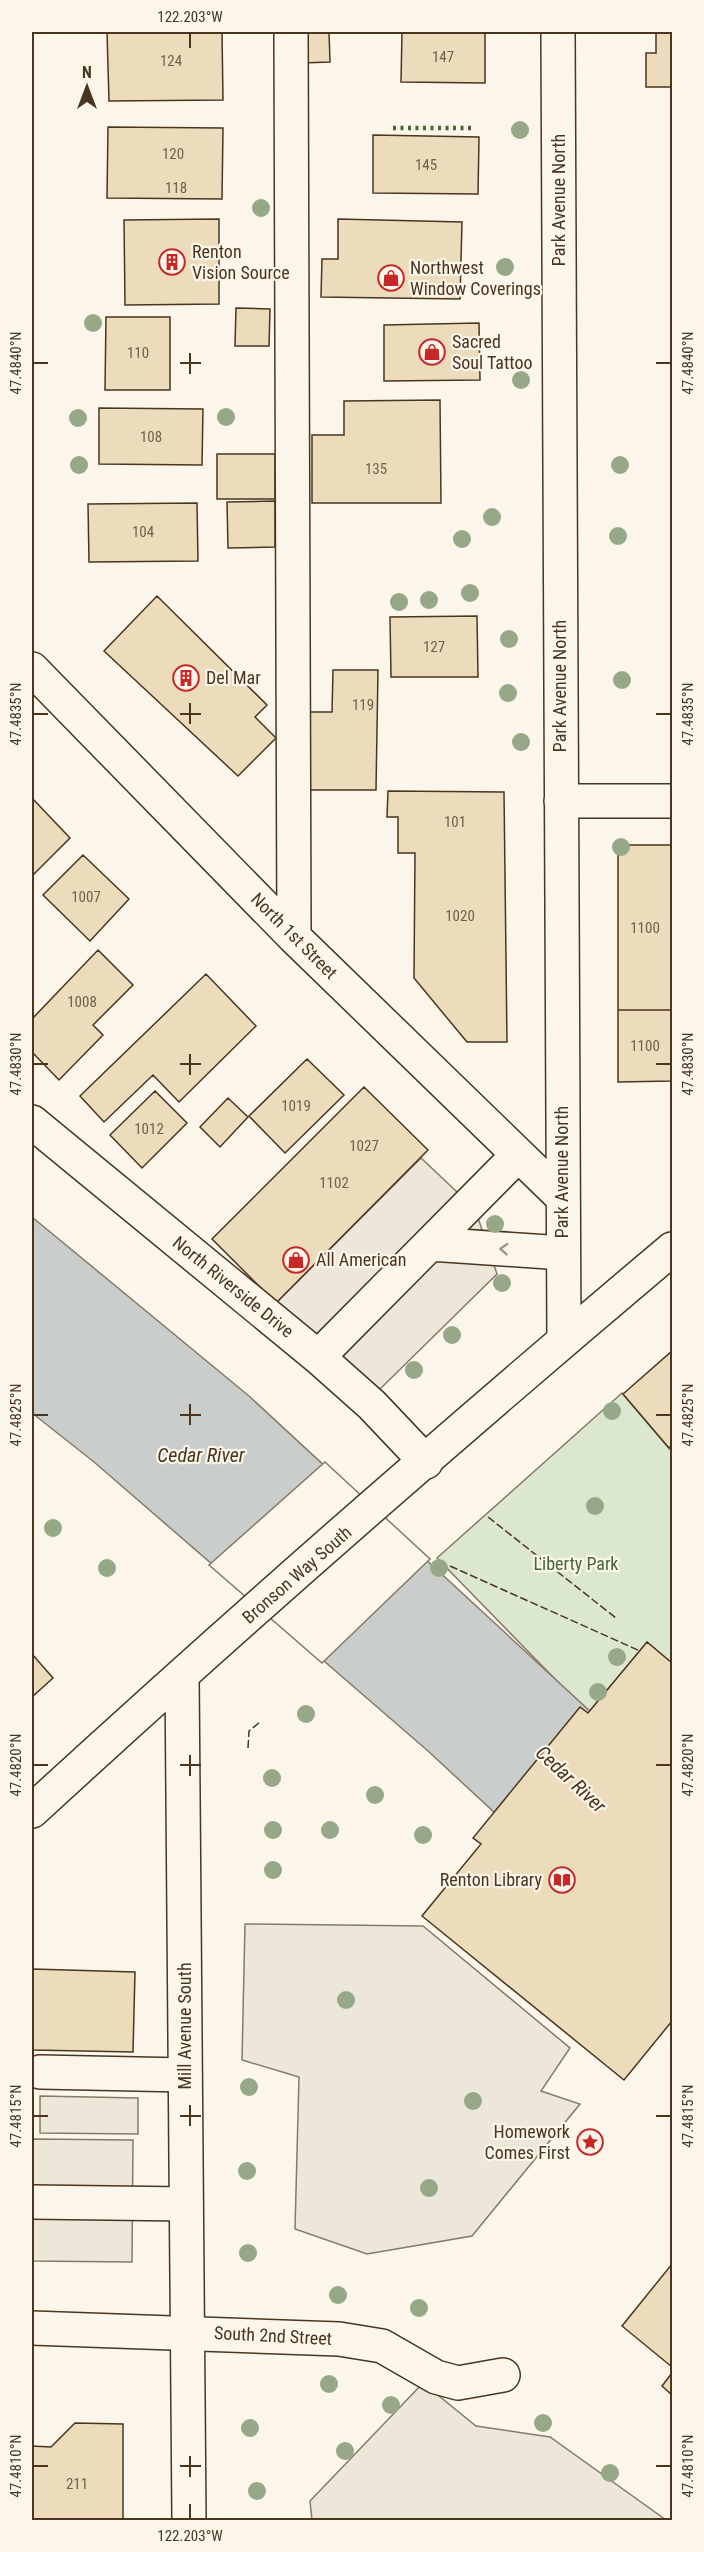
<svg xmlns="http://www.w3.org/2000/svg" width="704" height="2552" font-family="'Roboto Condensed',sans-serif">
<rect width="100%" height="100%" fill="#fbf6e9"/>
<path fill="#dce7d0" stroke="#887966" stroke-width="1.5" d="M622 1393 672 1452V1663L647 1642 588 1713 437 1558Z"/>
<path fill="#ede7d9" stroke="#887966" stroke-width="1.5" d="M421 1158 475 1209 497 1274 380 1389 276 1303Z
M245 1924 423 1926 570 2048 541 2091 580 2104 472 2236 367 2254 295 2229 299 2077 242 2060Z
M40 2096 138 2098V2134L40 2133Z
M32 2139 133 2140 132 2262 32 2261Z
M423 2383 476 2426 550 2437 666 2520H312L310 2501Z"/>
<path fill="#c9cecd" stroke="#887966" stroke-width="1.5" d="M32 1217 249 1396 672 1787V1977L428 1751 94 1462 32 1413Z"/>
<path fill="#fbf6e9" stroke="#887966" stroke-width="1.5" d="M325 1462 430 1559 322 1663 209 1565Z"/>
<path fill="#ecdcbc" stroke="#4a3520" stroke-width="1.5" d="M107 32H222L223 100 109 101Z
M301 32H329L330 62 302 63Z
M402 32H485V83L401 82Z
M656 32H672V87H646V53H656Z
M108 127 223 128 222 199 107 198Z
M373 135 479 137 478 194 373 193Z
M219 219V304L125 305 124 220Z
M338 219 462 222 460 299 321 297 322 259H338Z
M236 308 270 309 269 346H235Z
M106 317H170V390H105Z
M479 323 480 380 384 381V325Z
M440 400 441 503H312V435H344V401Z
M99 408 203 409 202 465 99 464Z
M217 454H275V499H217Z
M275 501V547L228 548 227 502Z
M197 503 198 561 89 562 88 504Z
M157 596 267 705 255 717 276 738 238 776 104 651Z
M477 616 478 677H391L390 617Z
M333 670H378L376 790H306L307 712H332Z
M388 791 504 792 507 1042H467L414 978 415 853H398V817H387Z
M32 798 70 838 32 876Z
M618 845H672V1010H618Z
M83 855 129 899 90 941 43 895Z
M98 950 133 985 93 1025 103 1035 59 1080 32 1052V1019Z
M206 974 256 1026 179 1102 153 1075 104 1122 80 1096Z
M618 1010H672V1081L618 1082Z
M307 1059 344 1095 285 1153 249 1116Z
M364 1087 428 1150 276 1303 212 1239Z
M155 1091 187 1123 142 1168 110 1135Z
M228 1098 248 1117 220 1147 200 1127Z
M672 1351V1445L669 1448 623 1394Z
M647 1642 672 1663V2021L624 2080 422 1916 481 1844 473 1838 580 1707 588 1713Z
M32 1654 53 1678 32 1697Z
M32 1969 135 1972 133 2052 32 2050Z
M672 2264V2367L622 2326Z
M672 2373V2395L662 2386Z
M75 2423 123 2424V2520H32V2446L51 2447Z"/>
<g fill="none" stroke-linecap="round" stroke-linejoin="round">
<g stroke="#4a3520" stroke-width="36">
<path id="minor" d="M291 32 294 937
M558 32 564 1340
M32 669 294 937 562 1197
M561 801H672
M32 1122 318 1357 372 1405 426 1462
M430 1244 563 1253
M318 1357 518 1155
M40 2072 185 2075
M32 2202 186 2204
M32 2328 339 2339 382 2346 436 2377 458 2383 503 2375"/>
</g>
<g stroke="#4a3520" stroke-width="36">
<path id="major" d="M182 1675 189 2520
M32 1811C241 1619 455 1432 672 1249"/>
</g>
<use href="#minor" stroke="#fbf6e9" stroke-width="33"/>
<use href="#major" stroke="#fbf6e9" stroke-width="33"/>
<path stroke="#436837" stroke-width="4.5" stroke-dasharray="3 4.5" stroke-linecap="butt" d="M393 128H474"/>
<path stroke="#4a3520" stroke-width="1.5" stroke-dasharray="8 3" stroke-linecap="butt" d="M488 1517 616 1618
M450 1566 640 1651
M248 1748 249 1731 260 1722"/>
</g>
<g fill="#96a887">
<circle cx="520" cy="130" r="9"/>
<circle cx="261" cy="208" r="9"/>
<circle cx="505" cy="267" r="9"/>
<circle cx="93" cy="323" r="9"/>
<circle cx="521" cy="380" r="9"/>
<circle cx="226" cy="417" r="9"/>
<circle cx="78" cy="418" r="9"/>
<circle cx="79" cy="465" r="9"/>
<circle cx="620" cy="465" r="9"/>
<circle cx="492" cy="517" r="9"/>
<circle cx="618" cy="536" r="9"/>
<circle cx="462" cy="539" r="9"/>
<circle cx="470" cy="593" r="9"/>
<circle cx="429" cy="600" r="9"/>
<circle cx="399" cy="602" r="9"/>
<circle cx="509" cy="639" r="9"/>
<circle cx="622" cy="680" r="9"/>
<circle cx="508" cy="693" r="9"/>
<circle cx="521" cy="742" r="9"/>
<circle cx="621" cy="847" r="9"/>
<circle cx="495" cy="1224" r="9"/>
<circle cx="502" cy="1283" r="9"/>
<circle cx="452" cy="1335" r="9"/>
<circle cx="414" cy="1370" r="9"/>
<circle cx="612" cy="1411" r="9"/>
<circle cx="595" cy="1506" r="9"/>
<circle cx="53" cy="1528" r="9"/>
<circle cx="107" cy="1568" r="9"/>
<circle cx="439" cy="1568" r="9"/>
<circle cx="617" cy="1657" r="9"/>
<circle cx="598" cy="1692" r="9"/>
<circle cx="306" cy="1714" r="9"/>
<circle cx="272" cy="1778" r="9"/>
<circle cx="375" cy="1795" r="9"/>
<circle cx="273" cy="1830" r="9"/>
<circle cx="330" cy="1830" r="9"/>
<circle cx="423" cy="1835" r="9"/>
<circle cx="273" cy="1870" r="9"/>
<circle cx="346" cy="2000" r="9"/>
<circle cx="249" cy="2087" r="9"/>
<circle cx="473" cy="2101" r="9"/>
<circle cx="247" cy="2171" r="9"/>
<circle cx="429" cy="2188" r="9"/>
<circle cx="248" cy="2253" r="9"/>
<circle cx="338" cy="2295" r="9"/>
<circle cx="419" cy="2308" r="9"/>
<circle cx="329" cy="2384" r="9"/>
<circle cx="391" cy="2405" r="9"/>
<circle cx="543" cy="2423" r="9"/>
<circle cx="250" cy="2428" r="9"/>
<circle cx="345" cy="2451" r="9"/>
<circle cx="610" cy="2473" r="9"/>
<circle cx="257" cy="2491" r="9"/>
</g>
<defs><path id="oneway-chevron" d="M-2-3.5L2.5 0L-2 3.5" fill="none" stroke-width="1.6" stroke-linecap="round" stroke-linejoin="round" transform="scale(1.5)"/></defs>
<use stroke="#a29684" href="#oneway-chevron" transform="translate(504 1249) rotate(-176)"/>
<path fill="none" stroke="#4a3520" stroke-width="2" d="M190 33V48M190 353V374M33 363H48M180 363H201M656 363H671M190 703V724M33 714H48M180 714H201M656 714H671M190 1054V1075M33 1064H48M180 1064H201M656 1064H671M190 1404V1425M33 1415H48M180 1415H201M656 1415H671M190 1755V1776M33 1765H48M180 1765H201M656 1765H671M190 2105V2126M33 2116H48M180 2116H201M656 2116H671M190 2456V2477M33 2466H48M180 2466H201M656 2466H671M190 2504V2519"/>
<defs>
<g id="building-ring" transform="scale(1.35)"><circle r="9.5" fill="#fbf6e9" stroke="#c62828" stroke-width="1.5"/><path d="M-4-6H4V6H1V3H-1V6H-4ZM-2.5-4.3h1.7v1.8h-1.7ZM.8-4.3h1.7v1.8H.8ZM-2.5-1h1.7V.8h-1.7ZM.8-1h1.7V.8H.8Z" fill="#c62828"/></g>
<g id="shop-ring" transform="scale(1.35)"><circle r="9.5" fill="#fbf6e9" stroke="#c62828" stroke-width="1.5"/><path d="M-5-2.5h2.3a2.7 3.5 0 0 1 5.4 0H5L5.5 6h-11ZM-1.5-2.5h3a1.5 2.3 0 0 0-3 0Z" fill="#c62828"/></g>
<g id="library-ring" transform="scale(1.35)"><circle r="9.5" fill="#fbf6e9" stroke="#c62828" stroke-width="1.5"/><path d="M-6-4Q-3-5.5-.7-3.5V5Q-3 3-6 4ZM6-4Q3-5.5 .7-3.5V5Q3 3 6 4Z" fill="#c62828"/></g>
<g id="sight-ring" transform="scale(1.35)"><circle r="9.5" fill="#fbf6e9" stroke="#c62828" stroke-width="1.5"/><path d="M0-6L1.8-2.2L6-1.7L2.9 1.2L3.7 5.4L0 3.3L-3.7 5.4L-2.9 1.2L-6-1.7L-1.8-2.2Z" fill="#c62828"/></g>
</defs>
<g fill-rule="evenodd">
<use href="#building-ring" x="172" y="262"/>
<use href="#shop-ring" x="391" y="278"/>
<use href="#shop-ring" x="432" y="352"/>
<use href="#building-ring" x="186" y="678"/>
<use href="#shop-ring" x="296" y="1260"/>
<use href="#library-ring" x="562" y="1880"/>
<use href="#sight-ring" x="590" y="2142"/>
</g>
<g text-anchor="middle" stroke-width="4.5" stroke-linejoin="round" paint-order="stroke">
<g font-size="15" fill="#725f47">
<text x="443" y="62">147</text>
<text x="171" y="66">124</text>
<text x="173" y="159">120</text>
<text x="426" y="170">145</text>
<text x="176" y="193">118</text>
<text x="138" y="358">110</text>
<text x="151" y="442">108</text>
<text x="376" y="474">135</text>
<text x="143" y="537">104</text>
<text x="434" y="652">127</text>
<text x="363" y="710">119</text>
<text x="455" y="827">101</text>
<text x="86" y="902">1007</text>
<text x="460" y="921">1020</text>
<text x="645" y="933">1100</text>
<text x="82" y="1007">1008</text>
<text x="645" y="1051">1100</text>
<text x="296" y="1111">1019</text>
<text x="149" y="1134">1012</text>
<text x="364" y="1151">1027</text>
<text x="334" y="1188">1102</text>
<text x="77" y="2489">211</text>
</g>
<g font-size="18" fill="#4a3520" stroke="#fbf6e9">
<text transform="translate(559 200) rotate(-90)" y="6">Park Avenue North</text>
<text transform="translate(560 686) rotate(-90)" y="6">Park Avenue North</text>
<text transform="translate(294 936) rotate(45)" y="6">North 1st Street</text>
<text transform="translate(562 1172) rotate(-90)" y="6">Park Avenue North</text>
<text transform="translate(233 1287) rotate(39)" y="6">North Riverside Drive</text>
<text transform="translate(297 1575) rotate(-41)" y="6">Bronson Way South</text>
<text transform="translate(185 2026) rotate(-90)" y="6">Mill Avenue South</text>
<text transform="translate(273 2336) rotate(3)" y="6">South 2nd Street</text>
</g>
<g font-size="18" fill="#4a3520" stroke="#fbf6e9" text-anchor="start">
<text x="192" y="258">Renton<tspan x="192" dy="21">Vision Source</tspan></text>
<text x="410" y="274">Northwest<tspan x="410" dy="21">Window Coverings</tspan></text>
<text x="452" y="348">Sacred<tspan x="452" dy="21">Soul Tattoo</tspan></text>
<text x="206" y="684">Del Mar</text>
<text x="316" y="1266">All American</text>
<text x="542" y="1886" text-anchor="end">Renton Library</text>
<text x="570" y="2138" text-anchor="end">Homework<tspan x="570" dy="21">Comes First</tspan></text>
</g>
<g font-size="18" fill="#436837" stroke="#fbf6e9">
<text x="576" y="1570">Liberty Park</text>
</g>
<g font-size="20" font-style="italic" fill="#4a3520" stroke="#fbf6e9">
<text x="201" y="1462">Cedar River</text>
<text transform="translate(571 1779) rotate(43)" y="7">Cedar River</text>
</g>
</g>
<rect width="704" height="2552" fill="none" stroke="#fbf6e9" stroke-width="66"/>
<g transform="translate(87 87)" stroke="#fbf6e9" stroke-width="4.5" paint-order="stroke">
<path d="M0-4.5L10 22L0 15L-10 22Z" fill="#4a3520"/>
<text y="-9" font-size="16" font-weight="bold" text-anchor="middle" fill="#4a3520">N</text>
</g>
<rect x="33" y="33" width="638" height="2486" fill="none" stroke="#4a3520" stroke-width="2"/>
<g font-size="15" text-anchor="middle" fill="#4a3520">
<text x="190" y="22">122.203°W</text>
<text transform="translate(16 363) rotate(-90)" y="5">47.4840°N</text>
<text transform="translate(688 363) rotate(-90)" y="5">47.4840°N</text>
<text transform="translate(16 714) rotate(-90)" y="5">47.4835°N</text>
<text transform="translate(688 714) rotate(-90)" y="5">47.4835°N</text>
<text transform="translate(16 1064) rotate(-90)" y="5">47.4830°N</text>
<text transform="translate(688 1064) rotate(-90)" y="5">47.4830°N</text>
<text transform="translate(16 1415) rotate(-90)" y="5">47.4825°N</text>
<text transform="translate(688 1415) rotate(-90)" y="5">47.4825°N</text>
<text transform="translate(16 1765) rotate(-90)" y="5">47.4820°N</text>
<text transform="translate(688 1765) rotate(-90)" y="5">47.4820°N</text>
<text transform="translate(16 2116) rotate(-90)" y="5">47.4815°N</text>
<text transform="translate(688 2116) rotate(-90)" y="5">47.4815°N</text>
<text transform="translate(16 2466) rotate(-90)" y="5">47.4810°N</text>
<text transform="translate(688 2466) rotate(-90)" y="5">47.4810°N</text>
<text x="190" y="2541">122.203°W</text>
</g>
</svg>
